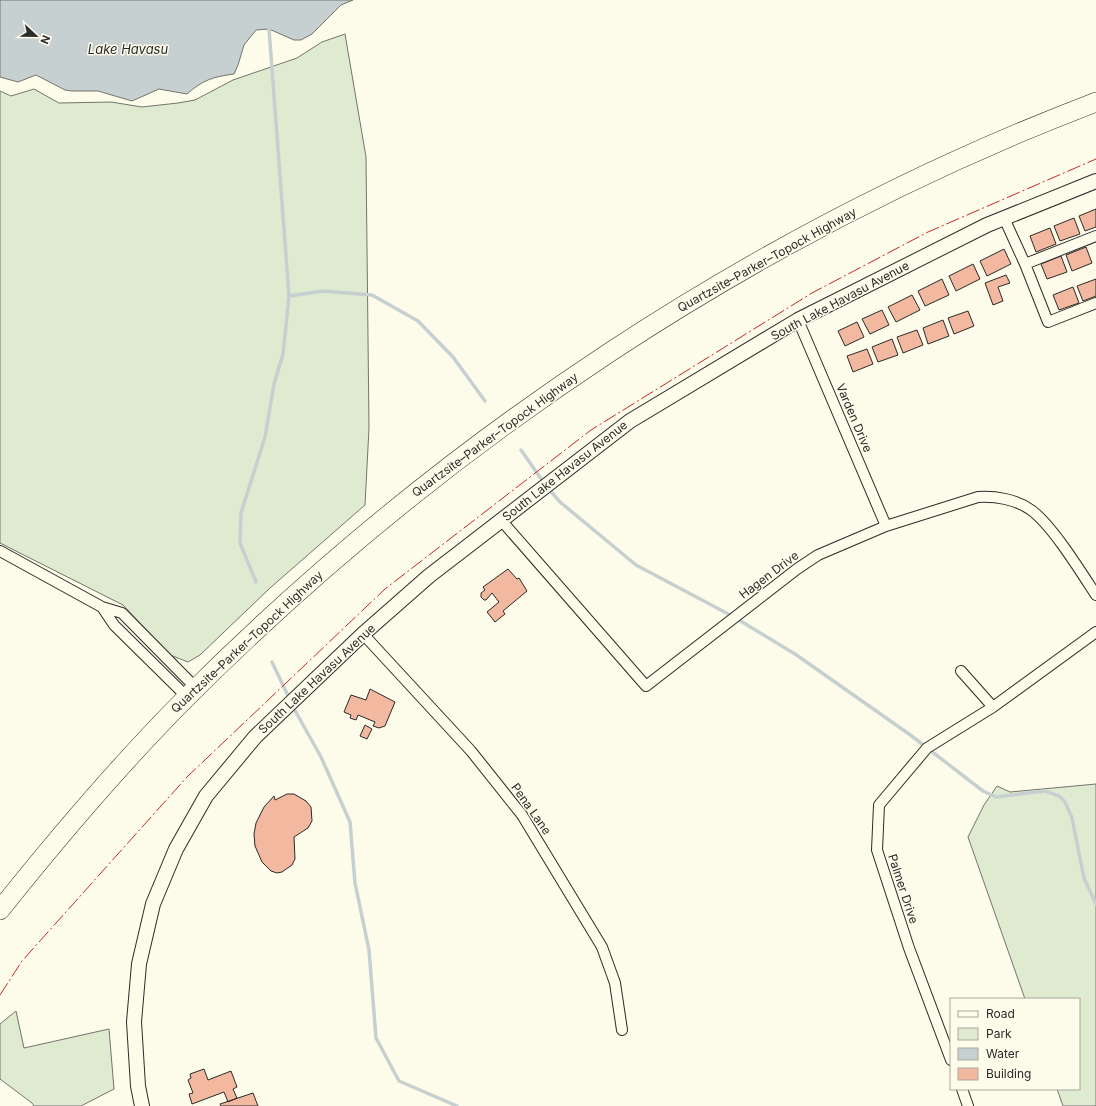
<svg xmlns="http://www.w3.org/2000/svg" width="1096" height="1106" font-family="Inter,sans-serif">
<rect width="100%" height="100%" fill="#fdfbea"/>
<path fill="#deebd1" stroke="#74746e" d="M345 34 366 157 369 428 365 505 270 588 200 655 188 662 170 655 123 605 0 543V91L11 96 34 89 59 103 111 102 142 107 178 103 195 100 233 80 297 58 322 42Z
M1096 784V1106H1063L1057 1089H1079V999H1025L968 837 984 805 997 786 1010 792Z
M16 1011 24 1048 109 1029 114 1089 81 1106H34L32 1103 0 1079V1024Z"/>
<path fill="#c7d0d0" stroke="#74746e" d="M0 0H353L341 5 312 34 301 40H294L269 29 256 30 244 45 238 65 234 74C212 77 203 80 187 94L159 89 132 101 98 91H72L65 90 36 75 18 82 0 77Z"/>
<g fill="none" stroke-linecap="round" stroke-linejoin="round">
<path stroke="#c7d0d0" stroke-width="3.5" d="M289 296 322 291 372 295 418 321 453 357 485 401
M521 450 544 483
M548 488 560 502 636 565 734 617 795 654 909 734 983 791 996 797 1045 791 1059 796 1065 802 1072 818 1084 878 1096 904
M256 582 240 543 241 513 265 437 274 384 283 354 289 296 269 29
M272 662 290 700
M292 705 321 757 350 822 355 883 369 950 376 1038 399 1081 457 1106"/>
</g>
<path fill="#f2b8a0" stroke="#2b2b2b" d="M1096 209V227L1085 231 1079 216Z
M1074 218 1080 234 1060 241 1054 226Z
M1050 228 1056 244 1036 252 1030 236Z
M1086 247 1092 263 1072 271 1066 255Z
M1004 249 1011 264 987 276 980 261Z
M1061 256 1067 272 1047 279 1041 264Z
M973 264 980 279 956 291 949 276Z
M1006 275 1010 283 998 287 1003 301 993 305 985 283Z
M942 279 949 295 925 306 918 291Z
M1096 279V296L1083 301 1077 286Z
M1073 287 1079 303 1059 310 1053 295Z
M912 295 920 310 896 322 888 307Z
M882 310 889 325 870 334 862 319Z
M968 311 974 326 954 334 948 318Z
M943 320 949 336 928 344 923 328Z
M857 322 864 337 845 346 838 331Z
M917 330 923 345 903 353 897 337Z
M892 339 898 355 878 362 872 347Z
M867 349 873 364 853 372 847 356Z
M508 569 517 579 519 578 527 591 503 611 505 614 495 622 487 612 499 602 492 593 486 600H484L481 597V593L485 590 483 587Z
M370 689 395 702 385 726 379 728 373 726 375 722 358 715 356 720 350 718 351 715 344 712 351 695 366 700Z
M365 725 372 729 367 739 360 736Z
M287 794H294L306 801 311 807 312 821 308 828 294 837 295 859 292 865 282 872 277 873 271 871 262 862 255 846 254 834 256 823 264 807 274 796 275 800Z
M204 1069 208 1080 231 1071 237 1087 233 1089 237 1098 228 1102 224 1092 192 1104 189 1094 193 1093 188 1080 191 1078 190 1074Z
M253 1093 258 1106H221L220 1104Z"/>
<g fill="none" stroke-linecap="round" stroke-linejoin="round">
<g stroke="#2b2b2b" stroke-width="12">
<path id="street" d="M1004 218 1025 264 1096 236
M1025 264 1048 322 1096 303
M798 320 886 526
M501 520 646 686 797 569 818 555 886 526 978 497C995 496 1016 499 1031 510 1052 525 1081 572 1096 595
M0 551 102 607 122 613 196 688
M102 607 114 625 187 697
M363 634 471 751 522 815 602 947 615 983 622 1030
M961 671 993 707
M951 1060 909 948 877 850 879 805 927 748 993 707 1096 632
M962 1089 968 1106"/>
</g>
<g stroke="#2b2b2b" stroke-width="16">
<path id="secondary" d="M142 1106 138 1086 134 1022 139 964 153 904 176 849 206 796 255 737 363 634 429 576 630 421 798 320 987 225 1096 181"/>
</g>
<g stroke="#2b2b2b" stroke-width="20">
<path id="highway" d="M0 910C59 836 120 764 187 697 444 440 756 232 1096 102"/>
</g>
<use href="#street" stroke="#fdfbea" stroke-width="10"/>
<use href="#secondary" stroke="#fdfbea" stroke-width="14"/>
<use href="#highway" stroke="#fdfbea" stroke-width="19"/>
<path stroke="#c62828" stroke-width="1" stroke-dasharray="14 3 2 3" stroke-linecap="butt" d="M0 995 22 961 187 777 385 589 591 430 812 293 928 232 1096 159"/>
</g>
<g text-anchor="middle" stroke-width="3" stroke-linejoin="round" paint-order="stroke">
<g font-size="12" fill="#2b2b2b" stroke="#fdfbea">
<text transform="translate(767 260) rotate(-29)" y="4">Quartzsite–Parker–Topock Highway</text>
<text transform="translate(840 301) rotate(-28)" y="4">South Lake Havasu Avenue</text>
<text transform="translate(854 418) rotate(67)" y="4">Varden Drive</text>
<text transform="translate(495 435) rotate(-36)" y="4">Quartzsite–Parker–Topock Highway</text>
<text transform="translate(565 471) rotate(-38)" y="4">South Lake Havasu Avenue</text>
<text transform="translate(769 575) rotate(-37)" y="4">Hagen Drive</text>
<text transform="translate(247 642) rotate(-43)" y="4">Quartzsite–Parker–Topock Highway</text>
<text transform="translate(317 679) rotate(-43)" y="4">South Lake Havasu Avenue</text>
<text transform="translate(531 809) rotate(55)" y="4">Pena Lane</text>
<text transform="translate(903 889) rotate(72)" y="4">Palmer Drive</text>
</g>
<g font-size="13" font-style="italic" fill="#2b2b2b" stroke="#fdfbea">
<text x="128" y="54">Lake Havasu</text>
</g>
</g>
<rect x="950" y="998" width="130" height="92" fill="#fdfbea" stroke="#a9a89e"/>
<rect x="958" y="1011" width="20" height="6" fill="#fdfbea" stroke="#a9a89e"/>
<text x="986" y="1018" font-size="12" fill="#2b2b2b">Road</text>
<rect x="958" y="1028" width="20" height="12" fill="#deebd1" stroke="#a9a89e"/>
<text x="986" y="1038" font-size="12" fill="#2b2b2b">Park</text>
<rect x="958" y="1048" width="20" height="12" fill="#c7d0d0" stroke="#a9a89e"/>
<text x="986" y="1058" font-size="12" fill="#2b2b2b">Water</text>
<rect x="958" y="1068" width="20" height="12" fill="#f2b8a0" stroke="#a9a89e"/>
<text x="986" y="1078" font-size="12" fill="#2b2b2b">Building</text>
<g transform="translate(36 36) rotate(112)" stroke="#fdfbea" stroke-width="3" paint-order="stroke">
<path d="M0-3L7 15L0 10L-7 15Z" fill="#2b2b2b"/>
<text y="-6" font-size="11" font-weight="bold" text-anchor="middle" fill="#2b2b2b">N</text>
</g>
</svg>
